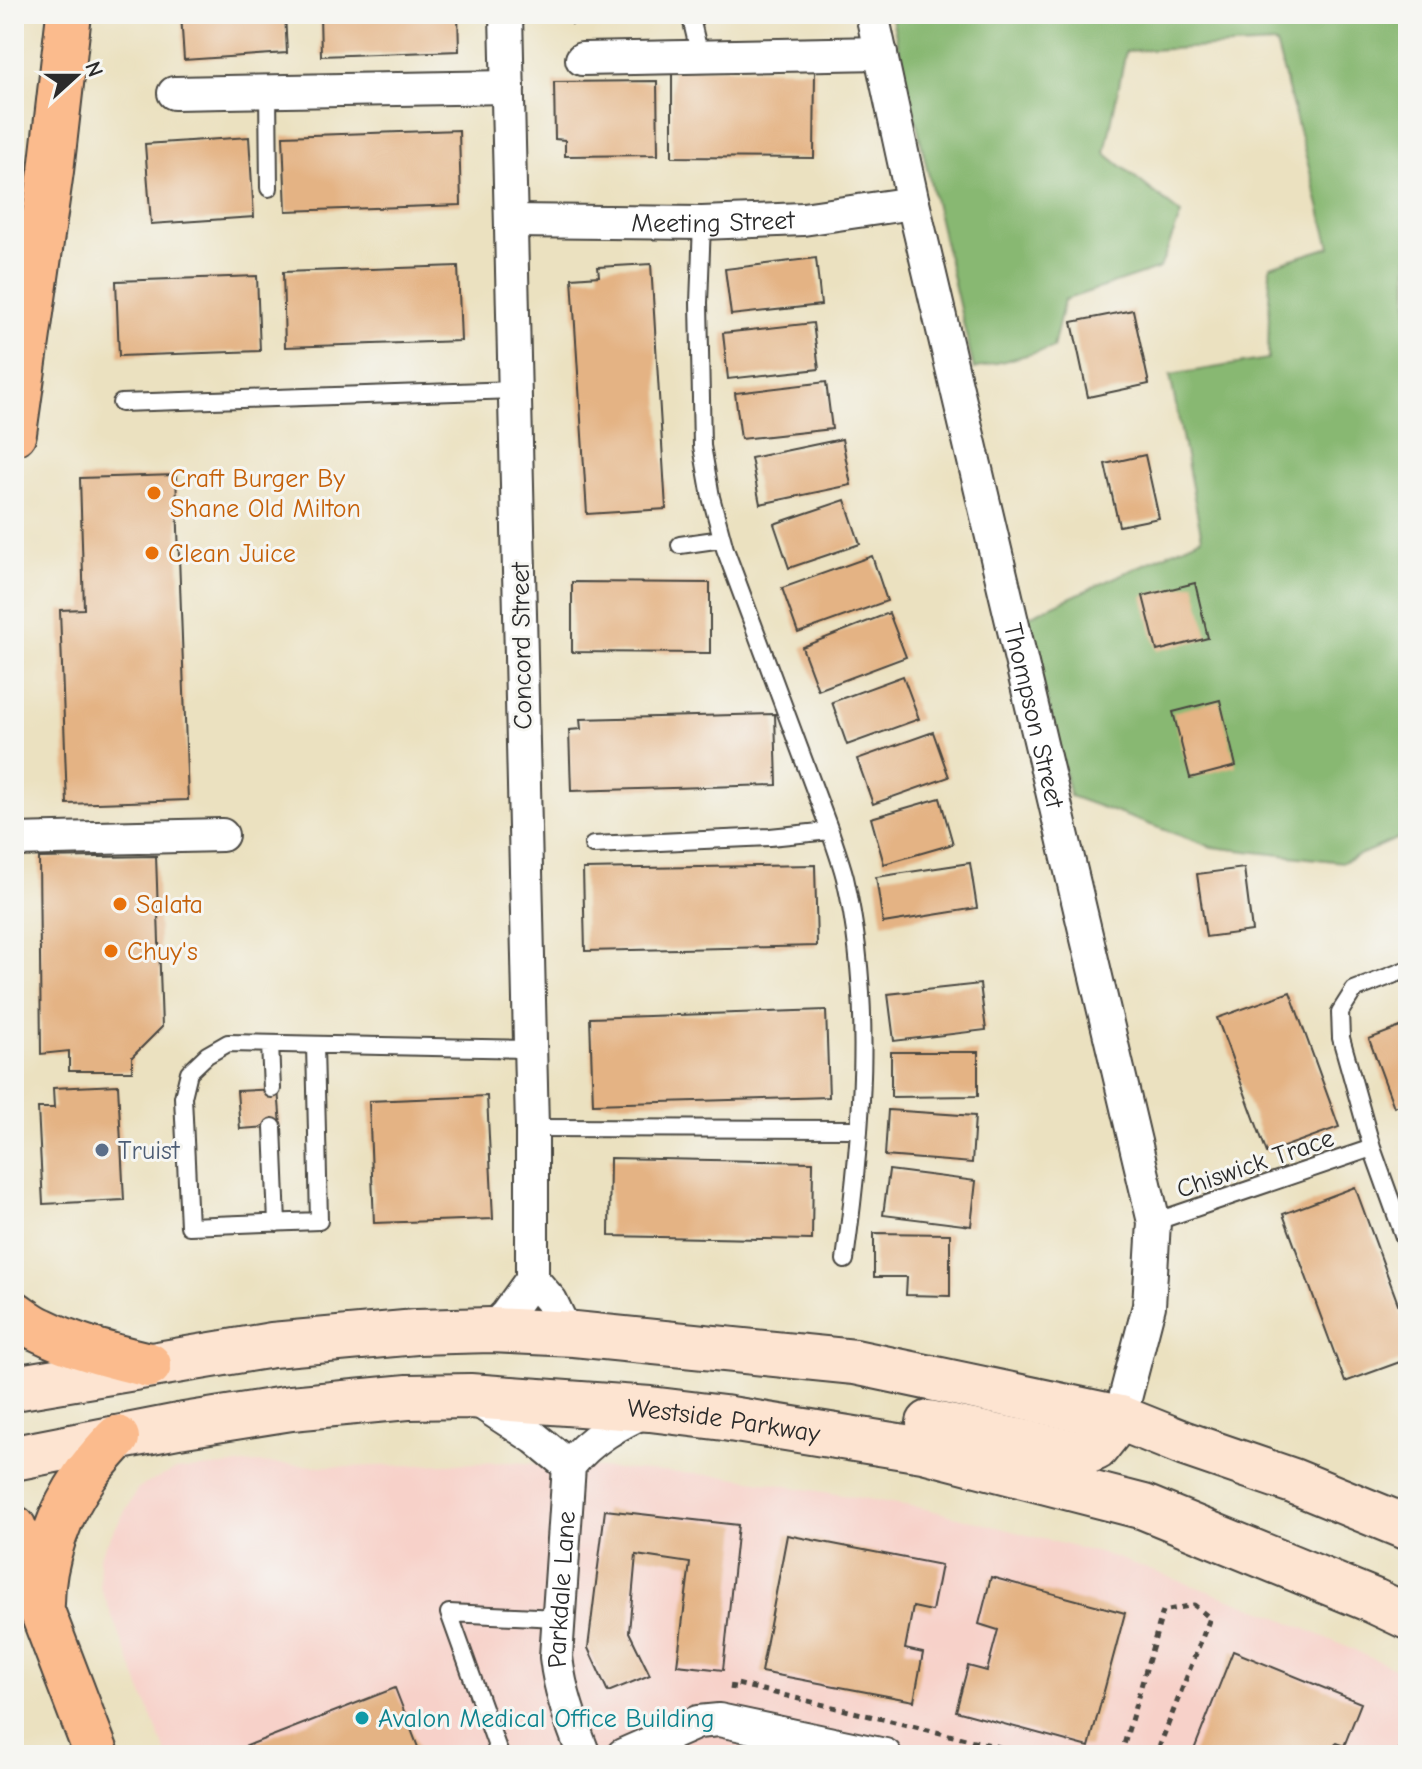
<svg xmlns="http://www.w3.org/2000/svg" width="1422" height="1769" font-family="'Comic Neue',sans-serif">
<rect width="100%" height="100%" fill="#f6f6f2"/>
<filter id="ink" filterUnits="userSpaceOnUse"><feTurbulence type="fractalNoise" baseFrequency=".0125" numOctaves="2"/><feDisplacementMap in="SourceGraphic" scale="16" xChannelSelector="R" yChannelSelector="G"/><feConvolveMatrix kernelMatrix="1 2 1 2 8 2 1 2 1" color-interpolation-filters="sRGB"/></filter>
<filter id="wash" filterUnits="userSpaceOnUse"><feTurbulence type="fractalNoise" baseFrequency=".006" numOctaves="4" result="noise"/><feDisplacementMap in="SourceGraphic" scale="32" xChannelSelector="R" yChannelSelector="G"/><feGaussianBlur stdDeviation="1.8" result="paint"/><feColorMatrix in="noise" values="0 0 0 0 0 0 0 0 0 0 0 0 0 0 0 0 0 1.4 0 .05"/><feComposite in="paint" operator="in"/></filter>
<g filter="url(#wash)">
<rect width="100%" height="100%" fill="#ebe1c0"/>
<path fill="#f7d1c9" d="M510 1462 726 1476 922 1508 1114 1557 1274 1615 1408 1674V1755H167L100 1586 99 1557 138 1488 175 1470 256 1463 347 1467Z"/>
<path fill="#88b872" stroke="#5a724e" stroke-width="2" d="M891 14H1408V834L1343 862 1212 847 1070 796 1027 617 1202 538 1170 375 1268 359 1270 266 1330 247 1276 44 1126 51 1105 153 1181 214 1160 268 1064 300 1053 348 974 369Z"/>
<g id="blocks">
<path fill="#e4b384" d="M181 14H285L287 53 184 60Z
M320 14H458L459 51 321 56Z
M570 14H616V16L572 24Z
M672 68 815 70 814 158 672 157Z
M657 81 658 155 565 156V140L555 139 554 82Z
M459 130 461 205 286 211 283 136Z
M249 137 254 217 151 224 145 144Z
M816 258 821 305 731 315 725 269Z
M651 264 666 509 587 514 572 278 599 276 598 267Z
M458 266 461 341 285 347 283 272Z
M257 276 260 351 119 356 116 281Z
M1133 310 1149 384 1088 397 1072 322Z
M813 323 819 369 728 379 723 333Z
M826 382 832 429 741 439 735 393Z
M842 439 851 485 760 504 751 458Z
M1145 455 1159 518 1119 526 1105 464Z
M176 475 188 800 67 804 60 610 84 609 80 478Z
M845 500 860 544 789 568 774 524Z
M872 556 887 601 798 633 782 588Z
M572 582 710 583V653L572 652Z
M1195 583 1208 638 1157 651 1143 596Z
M889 613 906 657 818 690 802 647Z
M903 676 919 719 847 745 832 702Z
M1220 700 1236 766 1190 778 1173 712Z
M775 714 777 785 571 791 569 730 581 729 580 719Z
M933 732 949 777 873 804 857 759Z
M940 798 953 844 884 864 871 818Z
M156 856 162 1027 132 1057V1071H69V1051L41 1054 39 858Z
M970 863 977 908 883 923 876 877Z
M815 865 817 946 585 951 583 869Z
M1244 868 1252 931 1206 937 1197 874Z
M980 984 986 1030 894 1041 888 994Z
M1290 992 1339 1127 1267 1153 1217 1018Z
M826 1010 829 1097 593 1104 590 1018Z
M1408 1024V1101L1394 1107 1369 1039Z
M891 1052H978V1096L891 1097Z
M118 1085 124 1200 43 1204 38 1108H54L53 1088Z
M278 1089 281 1126 240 1129 237 1091Z
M487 1096 493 1219 374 1223 369 1101Z
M888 1110 975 1116 972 1163 885 1156Z
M610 1158 813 1162 812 1240 609 1236Z
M889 1170 976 1181 971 1226 883 1215Z
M1355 1187 1408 1331V1359L1345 1382 1283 1214Z
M874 1233 950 1234V1296L906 1295 907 1277H874Z
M605 1510 738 1525 723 1670 677 1665 690 1563 636 1555 629 1632 650 1675 608 1692 588 1648Z
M787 1535 941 1565 932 1611 913 1607 905 1649 923 1653 914 1701 761 1672Z
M991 1577 1125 1613 1089 1747 956 1711 968 1666 987 1671 998 1630 979 1624Z
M1233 1651 1361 1703 1344 1746 1336 1743 1331 1755H1192Z
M395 1688 421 1755H242L239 1749Z
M1408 1735V1755H1396Z"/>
</g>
</g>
<g filter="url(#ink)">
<use href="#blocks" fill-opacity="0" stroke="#484641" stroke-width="2"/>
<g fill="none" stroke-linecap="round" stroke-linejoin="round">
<g stroke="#484641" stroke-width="20">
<path id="service" d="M690 14 700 56
M268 91 269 188
M702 223 699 303 702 446 711 497 725 549 830 831C835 846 841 862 845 878 874 1003 862 1134 845 1260
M121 403 515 390
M680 545 722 539
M593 845 770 837 830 831
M1408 969 1354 990 1340 1012 1341 1038 1372 1148 1408 1248
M270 1044 272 1089
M315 1045 319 1221 189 1226 183 1097 189 1072 207 1055 228 1043 530 1049
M273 1127 277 1223
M532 1128 859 1129
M1154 1222 1372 1148
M500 1755 449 1613 558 1618"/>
</g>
<g stroke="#484641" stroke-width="36">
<g id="minor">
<path id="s1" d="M872 14 913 203 1154 1222 1149 1306 1120 1418"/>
<path d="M582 59 881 53"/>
<path d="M174 93 508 87"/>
<path id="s2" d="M511 221 702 223 803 219 913 203"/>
<path d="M14 840 222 835"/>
<path d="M532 1279 551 1301 560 1320 574 1334"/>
<path d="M491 1330 506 1315 532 1279V1128L506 14"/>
<path d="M474 1398 535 1438 569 1466"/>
<path id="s3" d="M584 1755C571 1722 560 1692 556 1657L569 1466C590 1439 619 1423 650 1409"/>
<path d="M623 1755 698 1722 719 1720 885 1755"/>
</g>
</g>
<g stroke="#484641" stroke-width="48">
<g id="secondary">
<path d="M14 1388 272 1345 416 1332 491 1330 574 1334 855 1362 1120 1418 1185 1444 1293 1481 1408 1528"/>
<path d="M929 1423 1082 1454 1096 1448 1120 1418"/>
<path id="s4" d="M14 1458 178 1426 291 1408 408 1397 470 1396 650 1409 724 1418 923 1450 1144 1507 1374 1601 1408 1617"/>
</g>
</g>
<g stroke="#484641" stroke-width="48">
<path id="trunk" d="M14 433 51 171 69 14
M14 1313C23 1319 31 1326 41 1330 75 1347 112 1356 149 1365
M14 1528 42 1611 97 1755
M42 1604C42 1560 59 1513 85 1476 94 1463 106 1450 117 1438"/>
</g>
<path stroke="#484641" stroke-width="5" stroke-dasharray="6 6" stroke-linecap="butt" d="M732 1690 733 1683 1032 1755
M1121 1755 1163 1611 1194 1605 1210 1618 1156 1755"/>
<use href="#service" stroke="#fff" stroke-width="16"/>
<use href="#minor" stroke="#fff" stroke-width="32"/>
<use href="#secondary" stroke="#fde4d1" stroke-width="44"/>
<use href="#trunk" stroke="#fbbb8d" stroke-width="44"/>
</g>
</g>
<g fill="#e8710a" stroke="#f6f6f2" stroke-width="3">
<circle cx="154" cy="493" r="8"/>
<circle cx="152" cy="553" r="8"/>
<circle cx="120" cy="904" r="8"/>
<circle cx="111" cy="951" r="8"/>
</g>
<circle fill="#5c6f8a" stroke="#f6f6f2" stroke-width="3" cx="102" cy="1150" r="8"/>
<circle fill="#0f9aa8" stroke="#f6f6f2" stroke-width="3" cx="362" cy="1718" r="8"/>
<g text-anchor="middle" stroke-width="6" stroke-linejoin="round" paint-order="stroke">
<g font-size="26" fill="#2b2b2b" stroke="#f6f6f2">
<text dy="9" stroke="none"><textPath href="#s2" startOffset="202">Meeting Street</textPath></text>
<text transform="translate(521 646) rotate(-91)" y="9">Concord Street</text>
<text dy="9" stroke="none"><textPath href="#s1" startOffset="720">Thompson Street</textPath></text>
<text transform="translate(1255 1163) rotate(-19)" y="9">Chiswick Trace</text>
<text dy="9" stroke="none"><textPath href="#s4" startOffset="716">Westside Parkway</textPath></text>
<text dy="9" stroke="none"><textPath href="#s3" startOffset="170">Parkdale Lane</textPath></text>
</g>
<g font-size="26" fill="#c56008" stroke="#f6f6f2" text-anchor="start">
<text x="170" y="487">Craft Burger By<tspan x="170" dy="30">Shane Old Milton</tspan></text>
<text x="168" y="562">Clean Juice</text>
<text x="136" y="913">Salata</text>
<text x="127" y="960">Chuy's</text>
</g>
<g font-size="26" fill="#4e5e75" stroke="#f6f6f2" text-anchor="start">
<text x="118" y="1159">Truist</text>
</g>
<g font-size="26" fill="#0d838f" stroke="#f6f6f2" text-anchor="start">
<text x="378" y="1727">Avalon Medical Office Building</text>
</g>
</g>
<rect width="1422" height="1769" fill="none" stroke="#f6f6f2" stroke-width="48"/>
<g transform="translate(76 76) rotate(69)" stroke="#f6f6f2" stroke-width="6" paint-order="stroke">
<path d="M0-6L14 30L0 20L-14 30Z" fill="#2b2b2b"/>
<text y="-12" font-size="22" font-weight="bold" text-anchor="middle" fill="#2b2b2b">N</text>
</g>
</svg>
